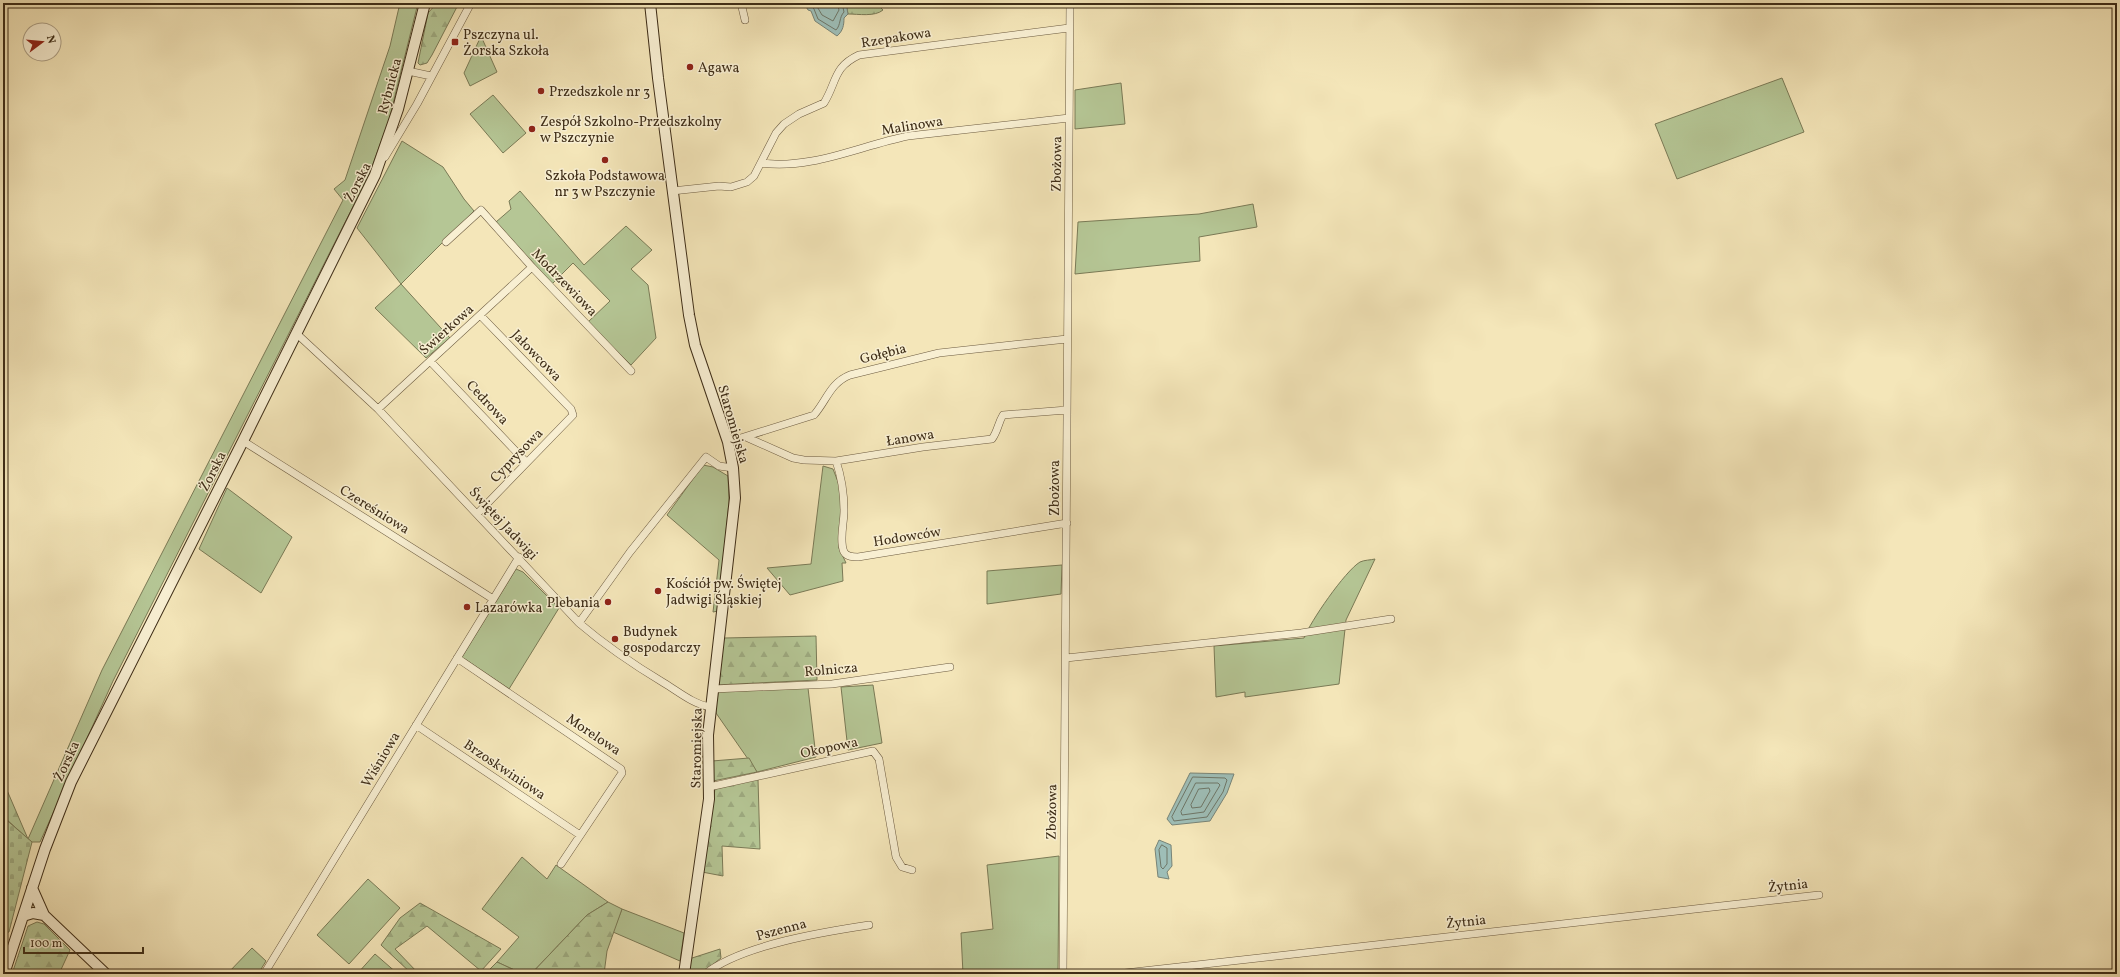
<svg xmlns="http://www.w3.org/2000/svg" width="2120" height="977" font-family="Vollkorn,serif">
<defs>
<pattern id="forest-firs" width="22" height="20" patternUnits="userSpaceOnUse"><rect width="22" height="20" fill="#b5c695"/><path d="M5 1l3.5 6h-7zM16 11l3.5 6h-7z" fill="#9daa80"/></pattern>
<pattern id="cemetery-stones" width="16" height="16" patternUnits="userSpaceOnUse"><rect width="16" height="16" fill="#b5c695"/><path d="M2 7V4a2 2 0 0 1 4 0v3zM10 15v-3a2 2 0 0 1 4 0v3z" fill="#9daa80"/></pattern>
</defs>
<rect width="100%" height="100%" fill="#f4e6b9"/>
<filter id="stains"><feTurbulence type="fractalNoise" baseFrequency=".005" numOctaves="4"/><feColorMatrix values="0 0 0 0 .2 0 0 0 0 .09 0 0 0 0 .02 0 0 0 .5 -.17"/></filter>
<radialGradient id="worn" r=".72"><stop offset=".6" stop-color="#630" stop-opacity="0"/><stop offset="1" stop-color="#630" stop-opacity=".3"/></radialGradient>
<path fill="#b5c695" stroke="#7a7a56" d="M400 3H418L389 120 369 175 113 681 40 842H32L28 839 102 670 343 200 334 189 345 180 390 46Z
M481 36 497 72 470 86 464 73Z
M1782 78 1804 132 1677 179 1655 124Z
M1121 83 1125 124 1075 129V90Z
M493 95 526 133 503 153 470 114Z
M402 141 443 167 464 199 474 211 401 284 450 338 426 358 375 308 401 284 357 228Z
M520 191 584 265 626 226 652 250 631 269 648 285 656 338 631 365 588 322 610 301 573 263 552 284 496 222 511 209 509 201Z
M1253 204 1257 227 1199 237 1200 261 1075 274 1078 222 1199 214Z
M703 465 713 467 728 476 729 502 718 611 713 612 719 560 667 515Z
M823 466 833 469 840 487 842 513 839 548 846 563H842L843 581 790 595 767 568 811 564Z
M227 488 292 537 261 593 199 549Z
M1375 559 1346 620 1339 684 1245 697V692L1216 697 1214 646 1304 638C1310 622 1345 571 1360 562 1364 560 1371 560 1375 559Z
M1062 565 1061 594 987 604V571Z
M516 569 523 572 559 608 509 689 462 657Z
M873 685 882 743 848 750 841 687Z
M808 688 816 757 757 772 716 713 715 692Z
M1059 856 1058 974H963L961 933 993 929 987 865Z
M522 857 547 879 556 865 608 902 587 915 531 974H523L497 962 519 937 482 909Z
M368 879 400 908 349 964 317 935Z
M622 909 684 933 680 961 613 932Z
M252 948 266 961 258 974H227Z
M375 954 398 974H357Z"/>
<path fill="url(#forest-firs)" stroke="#7a7a56" d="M437 3H459L432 55 427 63 420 65 418 63 428 13Z
M846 3H876L883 10C875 17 858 14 848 14Z
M816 636 817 680 716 685 724 638Z
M749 758 757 772 713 781 712 761Z
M758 779 760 849 722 846 723 876 702 872 715 789Z
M3 781 28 839 3 816Z
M608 902 622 909 607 951 604 974H531L587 915Z
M420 903 501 949 481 971 427 926 395 949 419 974H412L381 945 400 918Z
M37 922 44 924 70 950 59 974H12L28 926Z
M720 949 721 958 701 974H687L689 959Z
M497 962 523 974H485Z"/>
<path fill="url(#cemetery-stones)" stroke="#7a7a56" d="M3 817 32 842 9 932 3 933Z"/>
<path fill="#9ebeb7" stroke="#788477" d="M804 3H846L848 14 844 18C844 25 843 31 837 36L815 21 811 11 808 10Z
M1190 773 1234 774 1227 793 1210 821 1172 825 1167 819Z
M1159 840 1171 845 1172 866 1167 872 1169 879 1158 877 1155 849Z"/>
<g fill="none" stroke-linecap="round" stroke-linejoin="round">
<path stroke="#6e7667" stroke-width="1" d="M809 3 814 9 818 19 836 30C841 25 839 17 844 12L842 3
M815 3 822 15 833 21 839 10 837 3
M1193 777 1225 778 1227 780 1223 792 1207 817 1174 821 1172 817Z
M1196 783H1218L1220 785 1204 812 1182 815 1181 812Z
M1199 789 1209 788 1210 791 1201 807 1192 808 1191 805Z
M1162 845 1167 848V864L1163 869 1161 867 1159 850Z"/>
<g stroke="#6c5b40" stroke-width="8">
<path id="street" d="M741 3 745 20
M408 71 431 76
M385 157 417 104 471 3
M761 163C811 170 859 146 908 136L1069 118
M672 191 719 186 731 187 747 182 754 176 776 133 784 124 799 114 824 103C837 82 833 67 859 55L1069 28
M446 242 481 210 532 267 631 371
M297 334 378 409 579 623C606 646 634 665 664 683 679 692 693 704 710 707
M430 361 526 462
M378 409 532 267
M746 437 793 458 804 460 836 461 923 447 992 439C998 431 998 423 1003 415L1067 410
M243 441 493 599
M728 442 814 415C827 400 830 383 850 375L939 353 1067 339
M836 461C842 478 844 494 844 511 844 523 839 541 844 552 847 557 853 557 858 557L1067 523
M477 514 573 415 571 409 480 315
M579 623 630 552 706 457 719 466 733 468
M457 658 621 769 622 773 561 864
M1066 658 1301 633 1391 619
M713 689 832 684 950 667
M416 725 580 835
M709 787 873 751 879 759 896 857 902 867 912 870
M264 974 519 557
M705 974C741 945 823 932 869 925
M1063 974 1070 3
M1116 974 1819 895"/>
</g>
<g stroke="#3e2d17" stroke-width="12">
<path id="secondary" d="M650 3 658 78 689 315 695 345 728 442 733 468 735 498 708 735 709 799 684 974
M32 888 44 915
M23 916 33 913 44 915 106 974
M4 974 45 849 71 782 243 441 375 175 398 109 425 3"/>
</g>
<use href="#street" stroke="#f8efd2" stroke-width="7"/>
<use href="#secondary" stroke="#f8efd2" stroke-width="10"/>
</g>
<g fill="#8f2418" stroke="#f8efd2" stroke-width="1.5">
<rect x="451" y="38" width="8" height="8" rx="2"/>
<circle cx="690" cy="67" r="4"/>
<circle cx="541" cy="91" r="4"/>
<circle cx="532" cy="129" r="4"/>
<circle cx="605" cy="160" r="4"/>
<circle cx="658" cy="591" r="4"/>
<circle cx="608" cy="602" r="4"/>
<circle cx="467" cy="607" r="4"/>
<circle cx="615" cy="639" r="4"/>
</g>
<g text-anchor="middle" stroke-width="3" stroke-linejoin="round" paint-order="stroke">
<g font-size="14" fill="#3e2d17" stroke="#f8efd2" text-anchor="start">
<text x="463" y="39">Pszczyna ul.<tspan x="463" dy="16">Żorska Szkoła</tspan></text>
<text x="698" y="72">Agawa</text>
<text x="549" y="96">Przedszkole nr 3</text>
<text x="540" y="126">Zespół Szkolno-Przedszkolny<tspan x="540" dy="16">w Pszczynie</tspan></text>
<text x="605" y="180" text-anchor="middle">Szkoła Podstawowa<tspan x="605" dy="16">nr 3 w Pszczynie</tspan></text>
<text x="666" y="588">Kościół pw. Świętej<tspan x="666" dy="16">Jadwigi Śląskiej</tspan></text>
<text x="600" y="607" text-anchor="end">Plebania</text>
<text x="475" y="612">Lazarówka</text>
<text x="623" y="636">Budynek<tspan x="623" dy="16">gospodarczy</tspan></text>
</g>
<g font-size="14" fill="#3e2d17" stroke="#f8efd2">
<text transform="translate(896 37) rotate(-9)" y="5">Rzepakowa</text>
<text transform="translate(389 86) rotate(-75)" y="5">Rybnicka</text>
<text transform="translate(912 125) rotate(-9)" y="5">Malinowa</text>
<text transform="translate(1056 164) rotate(-89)" y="5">Zbożowa</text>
<text transform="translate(357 182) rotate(-63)" y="5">Żorska</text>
<text transform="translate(565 282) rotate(46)" y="5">Modrzewiowa</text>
<text transform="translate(446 329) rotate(-42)" y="5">Świerkowa</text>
<text transform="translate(883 353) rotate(-14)" y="5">Gołębia</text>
<text transform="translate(537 355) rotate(46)" y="5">Jałowcowa</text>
<text transform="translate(488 402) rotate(47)" y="5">Cedrowa</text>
<text transform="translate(734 424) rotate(74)" y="5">Staromiejska</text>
<text transform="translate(910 437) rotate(-9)" y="5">Łanowa</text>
<text transform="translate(516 455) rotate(-46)" y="5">Cyprysowa</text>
<text transform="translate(212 471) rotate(-63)" y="5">Żorska</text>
<text transform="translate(1054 488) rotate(-90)" y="5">Zbożowa</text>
<text transform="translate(375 509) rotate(32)" y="5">Czereśniowa</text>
<text transform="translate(504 523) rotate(47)" y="5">Świętej Jadwigi</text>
<text transform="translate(907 536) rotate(-9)" y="5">Hodowców</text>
<text transform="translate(831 669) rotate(-5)" y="5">Rolnicza</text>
<text transform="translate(594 734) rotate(34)" y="5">Morelowa</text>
<text transform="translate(829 747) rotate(-12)" y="5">Okopowa</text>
<text transform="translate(696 748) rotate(-89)" y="5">Staromiejska</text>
<text transform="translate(380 759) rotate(-59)" y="5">Wiśniowa</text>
<text transform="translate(66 761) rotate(-65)" y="5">Żorska</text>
<text transform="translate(505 769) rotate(34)" y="5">Brzoskwiniowa</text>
<text transform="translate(1051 812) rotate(-89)" y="5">Zbożowa</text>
<text transform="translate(1788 885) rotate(-6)" y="5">Żytnia</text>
<text transform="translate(1466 921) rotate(-6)" y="5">Żytnia</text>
<text transform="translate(781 929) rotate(-15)" y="5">Pszenna</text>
</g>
</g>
<rect width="2120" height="977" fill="none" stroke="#f4e6b9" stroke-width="16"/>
<rect x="4" y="4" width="2112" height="969" fill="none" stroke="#3e2d17" stroke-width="2"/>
<rect x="8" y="8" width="2104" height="961" fill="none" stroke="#3e2d17"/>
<g transform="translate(42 42) rotate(74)"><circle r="19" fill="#f8efd2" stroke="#aea187"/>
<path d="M0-3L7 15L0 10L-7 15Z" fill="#8f2418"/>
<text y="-6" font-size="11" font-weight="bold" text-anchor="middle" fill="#3e2d17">N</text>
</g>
<path d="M24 947v6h119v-6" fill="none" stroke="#3e2d17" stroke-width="2"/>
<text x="30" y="947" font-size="12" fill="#3e2d17" stroke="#f8efd2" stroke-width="3" paint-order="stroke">100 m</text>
<rect width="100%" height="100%" filter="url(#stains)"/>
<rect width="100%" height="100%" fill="url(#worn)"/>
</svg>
